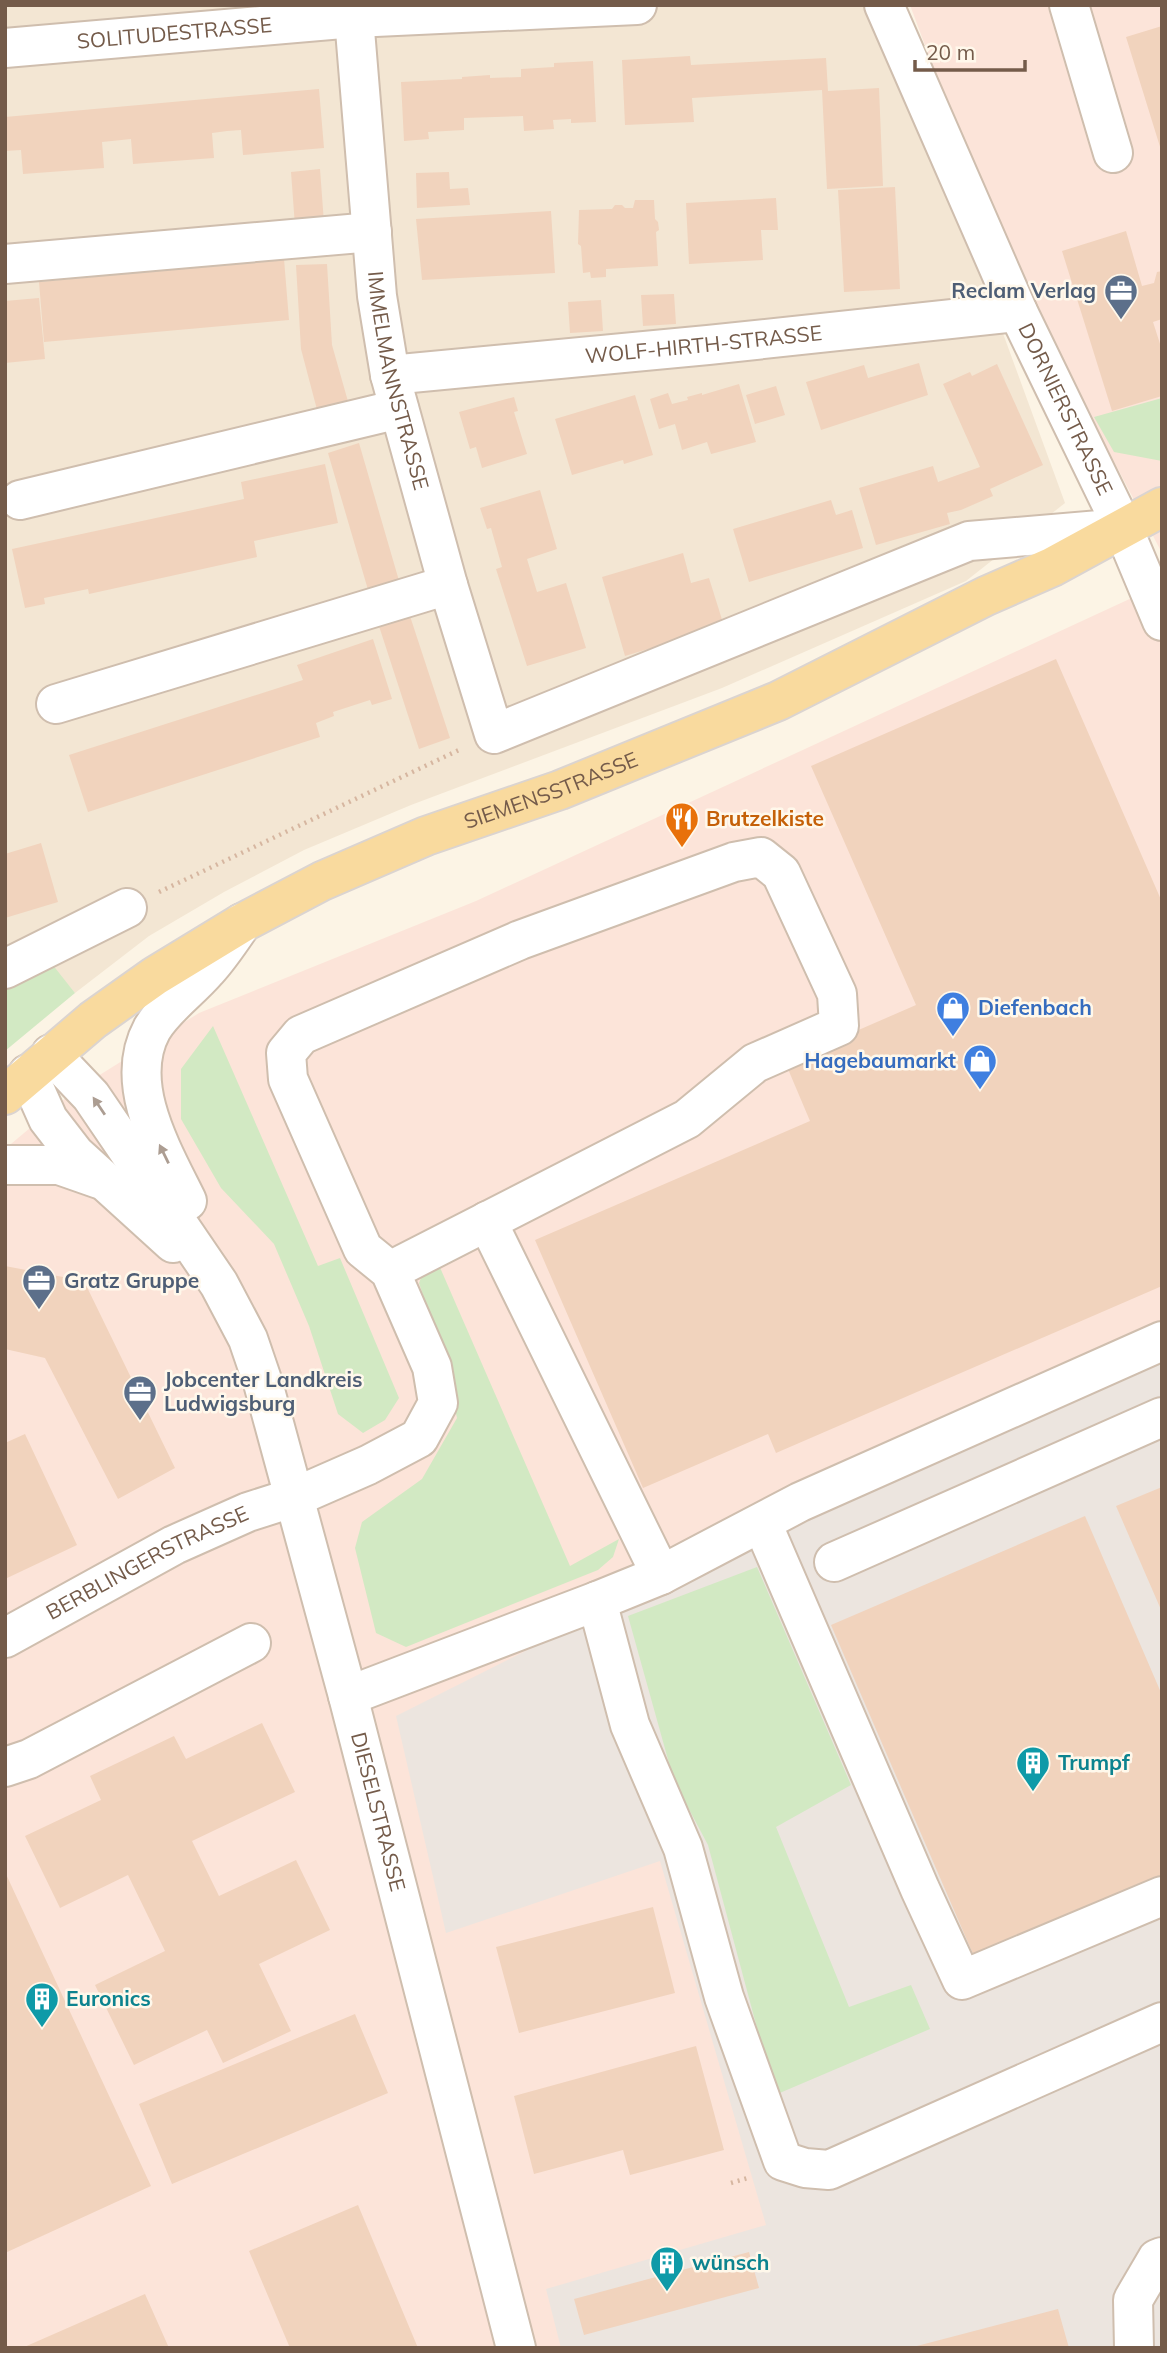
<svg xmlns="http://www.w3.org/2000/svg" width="1167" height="2353" font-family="Mulish,sans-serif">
<rect width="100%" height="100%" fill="#fcf4e5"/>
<path fill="#f3e6d3" d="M5 5H883L1065 503 966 581 722 688 411 805 304 850 224 892 149 936 75 993 51 965 5 988Z"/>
<path fill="#fce4d9" d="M910 5H1162V553L998 241Z
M1162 584V2348H5V1149L74 1091 199 1013 476 901Z"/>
<path fill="#ece5df" d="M1162 1354V2348H561L546 2289 766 2225 660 1861 446 1933 396 1716 629 1599Z"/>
<path fill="#d2e9c3" d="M1162 398V461L1114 452 1094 417Z
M52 964 75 993 5 1051V988Z
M213 1026 318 1266 340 1258 399 1398 385 1420 363 1433 338 1414 309 1326 274 1244 221 1188 181 1119V1069Z
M435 1256 570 1566 619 1539 613 1557 598 1570 406 1647 376 1633 355 1548 362 1522 422 1479 457 1418 444 1359 419 1283 423 1273Z
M757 1567 851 1785 776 1827 849 2007 911 1985 930 2029 775 2095 708 1845 674 1781 628 1616Z"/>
<path fill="#f1d3bd" d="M1162 26V150H1161L1126 37Z
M690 56 691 65 826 58 828 91 879 88 883 186 827 189 822 90 692 98 694 122 625 125 622 60Z
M593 61 596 122 571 123V119L553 120 554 129 524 131 523 116 464 118V130L428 132 429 139 404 141 401 82 462 79V77L490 75V78L521 77V69L554 67V63Z
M319 89 324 148 243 155 241 130 227 131 212 133 214 158 133 164 131 139 102 142 104 168 23 174 21 150 5 151V117Z
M320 169 324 223 295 226 291 172Z
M449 172 450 189 468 188 470 205 417 208 416 173Z
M895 187 900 289 844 292 838 190Z
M776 198 778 230H761L763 260 689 264 686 203Z
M635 200H654L655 219 658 222 659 230 656 232 658 266 606 269V277L591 278 590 272 583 273 581 246 578 244 579 210 612 209 615 205H622L625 208H633Z
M551 211 555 273 422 280 416 219Z
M1126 231 1142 286 1154 283 1157 272 1162 271V319L1153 322 1162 350V396L1112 411 1062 251Z
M284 259 289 320 44 342 39 282Z
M327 264 332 345 351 412 320 421 301 349 296 265Z
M674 294 676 324 643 326 641 295Z
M39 298 45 359 5 363V301Z
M601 300 603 331 570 333 568 302Z
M919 363 928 395 821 430 806 382 864 365 868 378Z
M997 364 1043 465 990 489 993 496 961 510 947 513 950 524 876 545 859 488 933 466 938 482 980 467 943 384 970 372 972 376Z
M739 384 756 442 711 454 707 442 682 450 675 424 659 429 650 399 668 393 672 404 688 400 687 397 702 393V395Z
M776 386 785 415 755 424 746 395Z
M635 395 653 455 624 464 623 460 572 475 555 419Z
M514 397 518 411 514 412 527 454 482 468 476 447 470 449 459 412Z
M359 443 402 591 371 600 328 453Z
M325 464 338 523 254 541 257 557 89 594 88 589 44 598 45 604 25 608 12 549 244 499 241 482Z
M540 490 557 549 527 559 537 592 566 583 586 648 527 666 496 569 502 567 491 528 487 529 480 508Z
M831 500 836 515 852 510 863 548 749 582 733 529Z
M683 553 691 583 709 578 724 626 625 656 602 577Z
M408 610 450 738 419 749 377 620Z
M373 639 392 699 372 705 370 700 333 712 334 716 316 723 320 737 88 812 69 755 303 680 297 665Z
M1056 659 1162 902V1286L776 1453 768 1434 643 1488 535 1240 810 1121 785 1062 916 1005 811 766Z
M41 843 58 902 5 918V854Z
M5 1266 84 1281 175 1468 118 1499 45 1358 5 1349Z
M25 1434 77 1545 5 1579V1443Z
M1162 1487V1612L1116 1506Z
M1085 1516 1162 1695V1890L979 1968 831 1625Z
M262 1723 295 1792 192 1841 219 1896 296 1860 330 1930 259 1964 291 2031 223 2063 207 2030 134 2065 95 1985 165 1951 128 1875 60 1908 25 1836 101 1800 90 1776 174 1736 186 1759Z
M5 1872 151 2186 5 2253Z
M653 1907 675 1993 519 2033 496 1947Z
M355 2014 388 2093 172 2184 139 2104Z
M696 2046 724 2150 630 2175 623 2150 534 2174 514 2096Z
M358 2205 418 2348H290L249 2251Z
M749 2252 759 2288 584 2335 574 2299Z
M145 2294 169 2348H22Z
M1058 2309 1069 2348H913V2347Z"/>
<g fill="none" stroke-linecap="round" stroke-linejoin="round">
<g stroke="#cfbeae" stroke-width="42">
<g id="minor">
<path id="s1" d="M884 5 1018 312 1123 528 1162 621"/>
<path d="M1069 5 1113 153"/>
<path id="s2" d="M354 18 377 296 390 375 448 585 494 734 969 541 1123 528"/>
<path id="s3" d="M5 48 354 18 637 5"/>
<path d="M5 264 372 232"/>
<path id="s4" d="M390 375 708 345 1018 312"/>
<path d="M20 500 399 409"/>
<path d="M56 704 448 585"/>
<path d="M5 969 127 908"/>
<path id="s5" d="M51 1054 91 1096 219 1284 248 1339 263 1383 348 1696 516 2348"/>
<path d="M28 1074 48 1119 75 1154 173 1243"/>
<path d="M5 1165H59L99 1179"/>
<path d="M187 1201C163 1152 122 1084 152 1029 165 1007 190 990 207 970 220 956 231 939 242 923"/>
<path d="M487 1221 661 1575"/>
<path d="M762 1523 920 1889 962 1980 1162 1896"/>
<path d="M834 1562 1162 1417"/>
<path d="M597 1601 661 1575 800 1502 1162 1341"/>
<path id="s6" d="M5 1638 174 1545 248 1512 295 1497 368 1465 419 1438 438 1403 432 1367 390 1271 363 1249 288 1079 286 1053 301 1035 520 940 734 862 761 857 781 873 837 994 839 1026 755 1063 687 1119 390 1271"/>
<path d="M348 1696 597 1601 630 1725 683 1848 724 1997 783 2161 805 2168 829 2170 1162 2022"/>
<path d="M5 1767 29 1759 251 1643"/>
<path d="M1134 2348 1133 2300 1157 2259 1162 2257"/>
</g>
</g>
<g stroke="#dbd4d0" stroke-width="42">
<g id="major">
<path id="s7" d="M5 1095 93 1020 155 976 242 923 322 881 426 836 560 790 778 701 986 596 1052 567 1162 507"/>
</g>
</g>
<path stroke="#d6b6a0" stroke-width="4.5" stroke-dasharray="2 5" stroke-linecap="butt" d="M159 892 461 749
M731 2183 751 2177"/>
<use href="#minor" stroke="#fff" stroke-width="38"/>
<use href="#major" stroke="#f9da9e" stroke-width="38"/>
</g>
<defs><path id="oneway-solid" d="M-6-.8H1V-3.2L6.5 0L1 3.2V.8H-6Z" transform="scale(1.75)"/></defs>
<g fill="#ac9d92">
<use href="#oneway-solid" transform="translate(99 1106) rotate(-124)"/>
<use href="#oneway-solid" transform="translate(164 1154) rotate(-116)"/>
</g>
<defs>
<g id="office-pin" transform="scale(1.75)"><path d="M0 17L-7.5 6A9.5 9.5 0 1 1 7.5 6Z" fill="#5c6f8a" stroke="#fff8eb"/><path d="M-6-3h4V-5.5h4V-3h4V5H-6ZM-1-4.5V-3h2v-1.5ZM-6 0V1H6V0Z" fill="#fff"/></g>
<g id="restaurant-pin" transform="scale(1.75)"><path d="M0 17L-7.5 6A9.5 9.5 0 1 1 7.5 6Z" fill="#e8710a" stroke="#fff8eb"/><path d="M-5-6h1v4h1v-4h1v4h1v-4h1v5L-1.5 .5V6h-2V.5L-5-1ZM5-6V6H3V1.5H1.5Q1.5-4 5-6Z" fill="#fff"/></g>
<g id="shop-pin" transform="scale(1.75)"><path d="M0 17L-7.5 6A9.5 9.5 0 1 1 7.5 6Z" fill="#3f7fe0" stroke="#fff8eb"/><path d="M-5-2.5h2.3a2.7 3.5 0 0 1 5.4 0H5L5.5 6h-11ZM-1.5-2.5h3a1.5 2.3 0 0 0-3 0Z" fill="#fff"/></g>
<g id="building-pin" transform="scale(1.75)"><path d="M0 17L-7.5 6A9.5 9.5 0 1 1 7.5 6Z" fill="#0f9aa8" stroke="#fff8eb"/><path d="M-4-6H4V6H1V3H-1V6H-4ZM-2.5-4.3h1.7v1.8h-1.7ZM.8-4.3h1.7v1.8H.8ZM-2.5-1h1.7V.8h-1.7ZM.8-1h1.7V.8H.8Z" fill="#fff"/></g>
</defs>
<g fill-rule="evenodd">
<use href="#office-pin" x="1121" y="291"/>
<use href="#restaurant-pin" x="682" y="819"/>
<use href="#shop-pin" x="953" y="1008"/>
<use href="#shop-pin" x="980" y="1061"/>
<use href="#office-pin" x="39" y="1281"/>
<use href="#office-pin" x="140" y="1392"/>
<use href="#building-pin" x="1033" y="1763"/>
<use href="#building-pin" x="42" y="1999"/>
<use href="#building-pin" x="667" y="2263"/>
</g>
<g text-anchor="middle" stroke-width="5" stroke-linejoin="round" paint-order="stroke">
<g font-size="21" fill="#745b4a" stroke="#fff8eb">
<text dy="7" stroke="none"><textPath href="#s3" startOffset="170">SOLITUDESTRASSE</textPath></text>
<text dy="7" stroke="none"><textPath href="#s4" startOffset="315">WOLF-HIRTH-STRASSE</textPath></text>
<text dy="7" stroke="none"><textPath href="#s2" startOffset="366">IMMELMANNSTRASSE</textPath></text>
<text dy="7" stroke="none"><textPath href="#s1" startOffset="443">DORNIERSTRASSE</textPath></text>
<text dy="7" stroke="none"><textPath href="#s7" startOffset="630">SIEMENSSTRASSE</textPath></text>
<text dy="7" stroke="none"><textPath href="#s6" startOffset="161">BERBLINGERSTRASSE</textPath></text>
<text dy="7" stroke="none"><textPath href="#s5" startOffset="838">DIESELSTRASSE</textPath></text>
</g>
<g font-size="21" font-weight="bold" fill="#4e5e75" stroke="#fff8eb" text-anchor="start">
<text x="1096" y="298" text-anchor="end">Reclam Verlag</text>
<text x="64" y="1288">Gratz Gruppe</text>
<text x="164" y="1387">Jobcenter Landkreis<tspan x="164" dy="24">Ludwigsburg</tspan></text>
</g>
<g font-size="21" font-weight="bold" fill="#c56008" stroke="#fff8eb" text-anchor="start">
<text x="706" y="826">Brutzelkiste</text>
</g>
<g font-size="21" font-weight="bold" fill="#366cbe" stroke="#fff8eb" text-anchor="start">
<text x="978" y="1015">Diefenbach</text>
<text x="956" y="1068" text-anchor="end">Hagebaumarkt</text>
</g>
<g font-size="21" font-weight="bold" fill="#0d838f" stroke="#fff8eb" text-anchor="start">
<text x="1058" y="1770">Trumpf</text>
<text x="66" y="2006">Euronics</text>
<text x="692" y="2270">wünsch</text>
</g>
</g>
<rect width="1167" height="2353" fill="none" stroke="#745b4a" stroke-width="14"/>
<path d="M915 60v10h110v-10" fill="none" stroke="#745b4a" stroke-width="3.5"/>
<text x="926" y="60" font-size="21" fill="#745b4a" stroke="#fff8eb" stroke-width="5" paint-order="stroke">20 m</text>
</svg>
